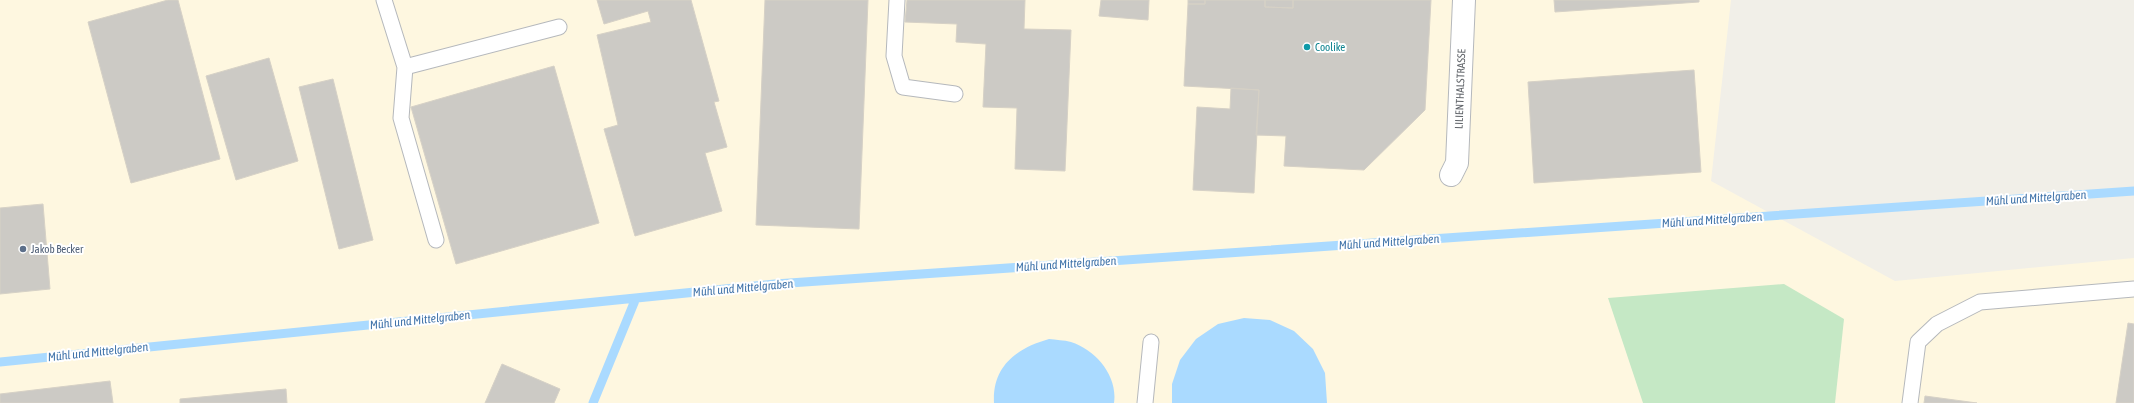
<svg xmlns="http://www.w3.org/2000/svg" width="2134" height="403" font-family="'Asap Condensed',sans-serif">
<rect width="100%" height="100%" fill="#f1efe8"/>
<path fill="#fef7e0" d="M0 0H1731L1711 181 1895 281 2134 258V403H0Z"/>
<path fill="#c5e8c5" d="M1784 284 1844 319 1835 403H1643L1608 298Z"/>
<path fill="#aadaff" d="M1244 318 1270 320 1294 331 1313 349 1325 373 1327 403H1172V384L1180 360 1196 339 1218 324Z
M1049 339C1056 340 1064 340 1071 342 1096 350 1118 376 1114 403H994C992 366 1017 348 1049 339Z"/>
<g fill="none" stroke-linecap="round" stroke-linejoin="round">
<path stroke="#aadaff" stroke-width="9" d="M0 362 775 284 2134 191
M593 403 636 298"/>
</g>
<path fill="#cccac5" stroke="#d6d1c6" d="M168 0H178L220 159 131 183 88 22Z
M597 0H691L719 101 714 102 727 147 705 153 722 211 635 236 604 129 618 125 597 35 651 22 648 11 604 24Z
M765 0H868L859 229 756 225Z
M907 0H1025L1024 29 1071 30 1065 171 1015 169 1017 108 983 107 986 44 956 42 957 24 905 22Z
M1101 0H1149L1148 20 1099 16Z
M1188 0H1205V4H1188Z
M1205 0H1265V7L1293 8V0H1431L1425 110 1364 170 1284 166 1286 136 1256 135 1259 90 1184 86 1188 4H1205Z
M1265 0H1293V8L1265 7Z
M1554 0H1699V2L1555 12Z
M269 58 298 161 236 180 206 76Z
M554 66 599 223 456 264 411 107Z
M1694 70 1701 172 1534 183 1528 82Z
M333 79 373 240 339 249 299 87Z
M1231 88 1259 90 1254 193 1193 190 1197 107 1230 109Z
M43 204 50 289 0 294V208Z
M2128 323 2134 324V403H2116Z
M502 364 560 389 554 403H485Z
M110 381 113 403H0V394Z
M286 389 287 403H180V399Z
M1925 396 1977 403H1924Z"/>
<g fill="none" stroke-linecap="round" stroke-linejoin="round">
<g stroke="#b5b8bc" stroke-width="17">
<path id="service" d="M384 0 405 67 401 118 436 240
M897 0 894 56 903 87 955 94
M405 67 559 27
M1145 403 1151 342
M1910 403 1918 342 1937 324 1980 302 2134 289"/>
</g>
<g stroke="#b5b8bc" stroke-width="24">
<path id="minor" d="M1451 175 1457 163 1464 0"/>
</g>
<use href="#service" stroke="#fff" stroke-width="15"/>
<use href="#minor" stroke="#fff" stroke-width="22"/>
</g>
<circle fill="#0f9aa8" stroke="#fff" stroke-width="1.5" cx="1307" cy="47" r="4"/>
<circle fill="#5c6f8a" stroke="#fff" stroke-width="1.5" cx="23" cy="249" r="4"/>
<g text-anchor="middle" stroke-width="4" stroke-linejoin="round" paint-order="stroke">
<g font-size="11" fill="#0d838f" stroke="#fff" text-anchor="start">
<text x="1315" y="51">Coolike</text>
</g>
<g font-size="11" fill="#5f6368" stroke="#fff">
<text transform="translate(1460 89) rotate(-88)" y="4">LILIENTHALSTRASSE</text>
</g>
<g font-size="11" fill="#4e5e75" stroke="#fff" text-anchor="start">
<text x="31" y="253">Jakob Becker</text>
</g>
<g font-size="12" font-style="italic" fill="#4174aa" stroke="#fff">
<text transform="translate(2036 198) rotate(-4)" y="4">Mühl und Mittelgraben</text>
<text transform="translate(1712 220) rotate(-4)" y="4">Mühl und Mittelgraben</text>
<text transform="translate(1389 242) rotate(-4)" y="4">Mühl und Mittelgraben</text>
<text transform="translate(1066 264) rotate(-4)" y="4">Mühl und Mittelgraben</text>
<text transform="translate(743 288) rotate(-5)" y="4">Mühl und Mittelgraben</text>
<text transform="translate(420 320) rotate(-6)" y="4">Mühl und Mittelgraben</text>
<text transform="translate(98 352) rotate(-6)" y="4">Mühl und Mittelgraben</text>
</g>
</g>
</svg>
